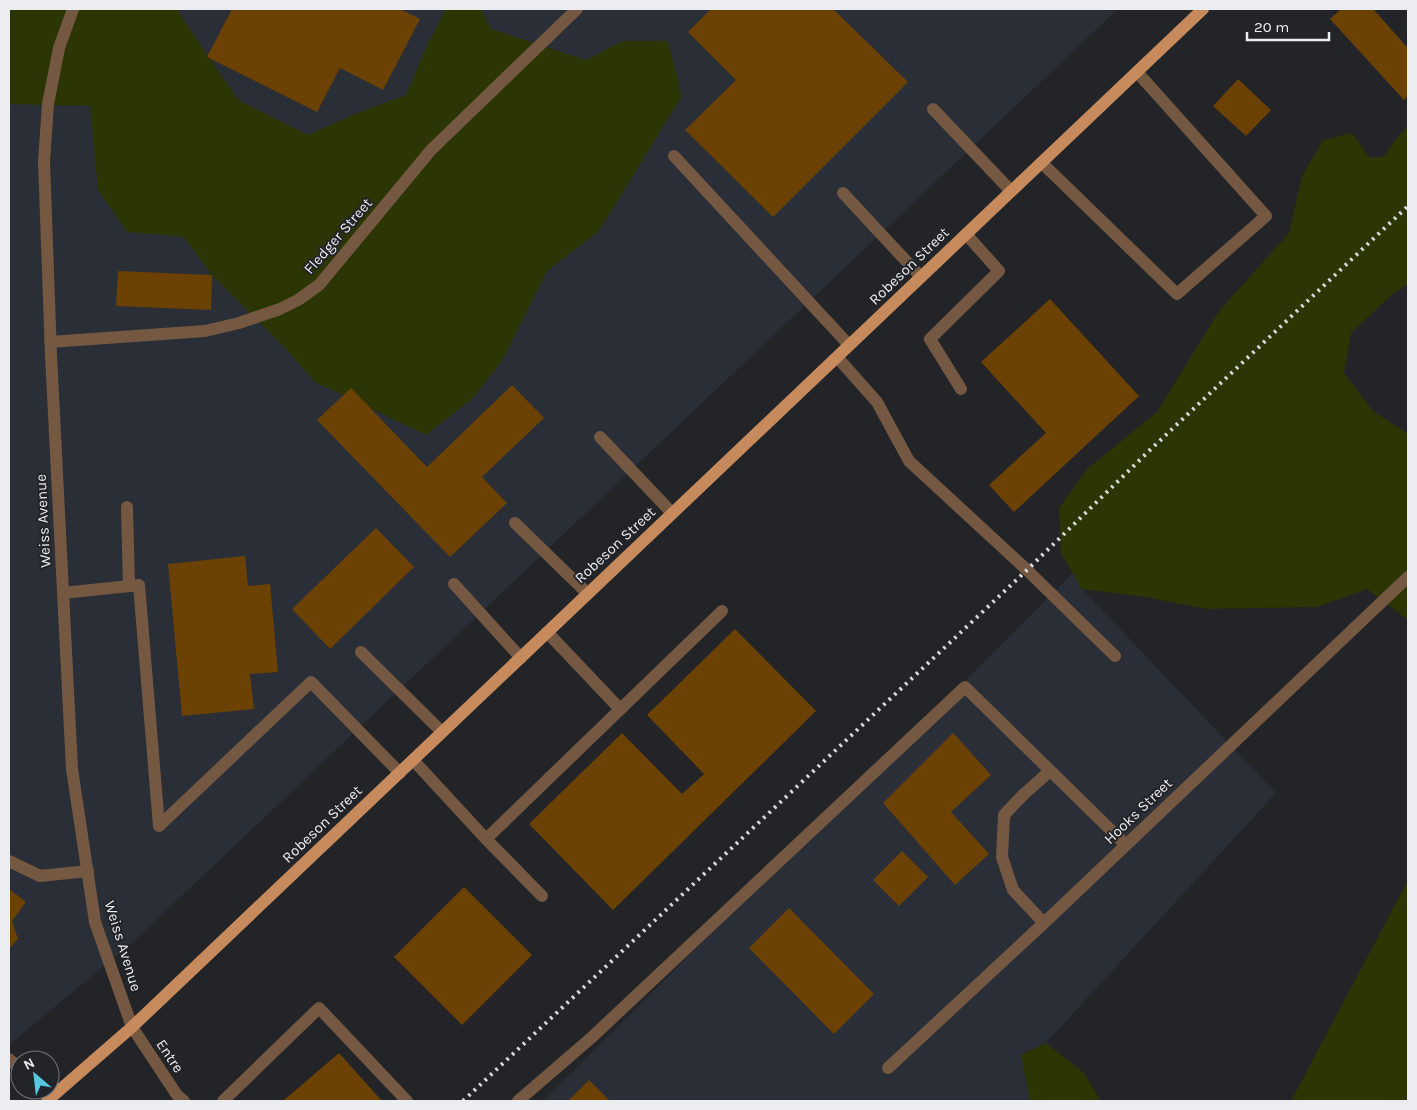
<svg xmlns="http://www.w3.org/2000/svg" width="1417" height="1110" font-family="Karla,sans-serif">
<rect width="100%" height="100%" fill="#232428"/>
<path fill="#2a2e37" d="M132 9H1118L133 942 9 1045V104L90 106Z
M1073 573 1082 589 1276 793 1046 1043 1021 1054 1030 1101H543Z"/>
<path fill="#2b3604" d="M9 9H178L181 16 238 100 308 135 355 114 406 95 427 45 446 9H481L491 29 586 60 622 41H668L682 96 599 231 547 271 502 361 473 398 426 435 315 382 286 349 212 275 184 237 127 232 98 190 90 106 9 104Z
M1408 126V284L1395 292 1351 333 1344 373 1373 411 1408 434V620L1367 589 1317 607 1207 609 1145 597 1082 589 1061 553 1059 508 1087 469 1157 412 1219 311 1289 233 1302 176 1323 140 1352 133 1369 157H1383L1396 139Z
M1408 880V1101H1291L1406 884Z
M1046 1043 1084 1073 1101 1101H1030L1021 1055Z"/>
<path fill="#6c4104" d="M232 9H400L420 19 383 90 340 68 317 112 207 57Z
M711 9H833L908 82 773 217 685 130 736 80 688 32Z
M1341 9H1373L1408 48V96L1404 100 1330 19Z
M1238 79 1271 110 1246 136 1213 106Z
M118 271 212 275 211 310 116 306Z
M1050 299 1139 396 1014 512 989 485 1046 433 981 362Z
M512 385 544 418 482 477 507 503 450 557 317 420 351 388 427 467Z
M376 528 414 567 330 649 292 609Z
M245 556 248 586 270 584 278 672 250 674 254 709 182 716 168 564Z
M735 629 816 711 613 910 529 824 622 733 682 794 704 774 647 715Z
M953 733 991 775 951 812 989 854 955 885 883 803Z
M902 851 928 877 899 906 873 880Z
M464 887 532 955 462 1025 394 957Z
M9 889 26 902 12 921 18 939 9 949Z
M789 908 874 994 834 1034 749 948Z
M339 1053 382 1101H283Z
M589 1080 610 1101H568Z"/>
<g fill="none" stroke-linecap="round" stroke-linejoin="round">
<path stroke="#755842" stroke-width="12" d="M73 9 59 48 48 104 44 161 51 355 72 769 95 922 132 1027 177 1095 184 1101
M933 109 1011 191
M674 156 849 345
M1042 163 1177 294 1266 216 1137 72
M843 193 921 277
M50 342 205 331 239 323 280 309 298 300 319 285 431 150 577 9
M837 357 877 402 909 461 1027 570 1115 656
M961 389 930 339 999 271 966 234
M600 437 672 513
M127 507 129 586
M515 523 587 593
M454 584 521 658
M63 593 139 585 159 826 311 682 400 773
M547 632 620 709
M361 652 442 732
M413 760 486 839
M9 861 40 876 88 871
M542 896 486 839 722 611
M1044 923 1013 890 1002 857 1004 815 1024 794 1050 771
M9 1059 20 1069
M888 1068 1044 923 1408 577
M42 1090 51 1098
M223 1101 319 1008 407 1101
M518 1101 591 1038 965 687 1126 845"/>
<path stroke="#c68a5c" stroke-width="12" d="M47 1101 132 1027 1203 9"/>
<path stroke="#d7d8db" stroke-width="4" stroke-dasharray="2.5 5" stroke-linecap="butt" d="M463 1101 1027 570 1150 450 1408 206"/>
</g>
<g text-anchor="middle" stroke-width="4" stroke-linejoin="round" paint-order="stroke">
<g font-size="15" fill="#ecedf0" stroke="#232428">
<text transform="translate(338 236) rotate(-49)" y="5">Fledger Street</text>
<text transform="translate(909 266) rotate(-44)" y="5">Robeson Street</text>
<text transform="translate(43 521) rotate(-93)" y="5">Weiss Avenue</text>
<text transform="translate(615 545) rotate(-43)" y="5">Robeson Street</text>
<text transform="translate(1138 811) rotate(-44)" y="5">Hooks Street</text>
<text transform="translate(322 824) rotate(-44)" y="5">Robeson Street</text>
<text transform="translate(123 946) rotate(73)" y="5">Weiss Avenue</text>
<text transform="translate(170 1056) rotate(56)" y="5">Entre</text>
</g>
</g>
<rect width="1417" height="1110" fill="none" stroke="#ecedf0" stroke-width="20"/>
<g transform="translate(35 1075) rotate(332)"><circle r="24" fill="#232428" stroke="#737478"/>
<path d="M0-4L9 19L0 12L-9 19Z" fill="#56c9e1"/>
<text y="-8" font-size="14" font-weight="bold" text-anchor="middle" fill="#ecedf0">N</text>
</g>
<path d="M1247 32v8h82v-8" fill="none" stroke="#ecedf0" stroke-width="2.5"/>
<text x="1254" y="32" font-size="15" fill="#ecedf0" stroke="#232428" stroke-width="4" paint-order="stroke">20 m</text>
</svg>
